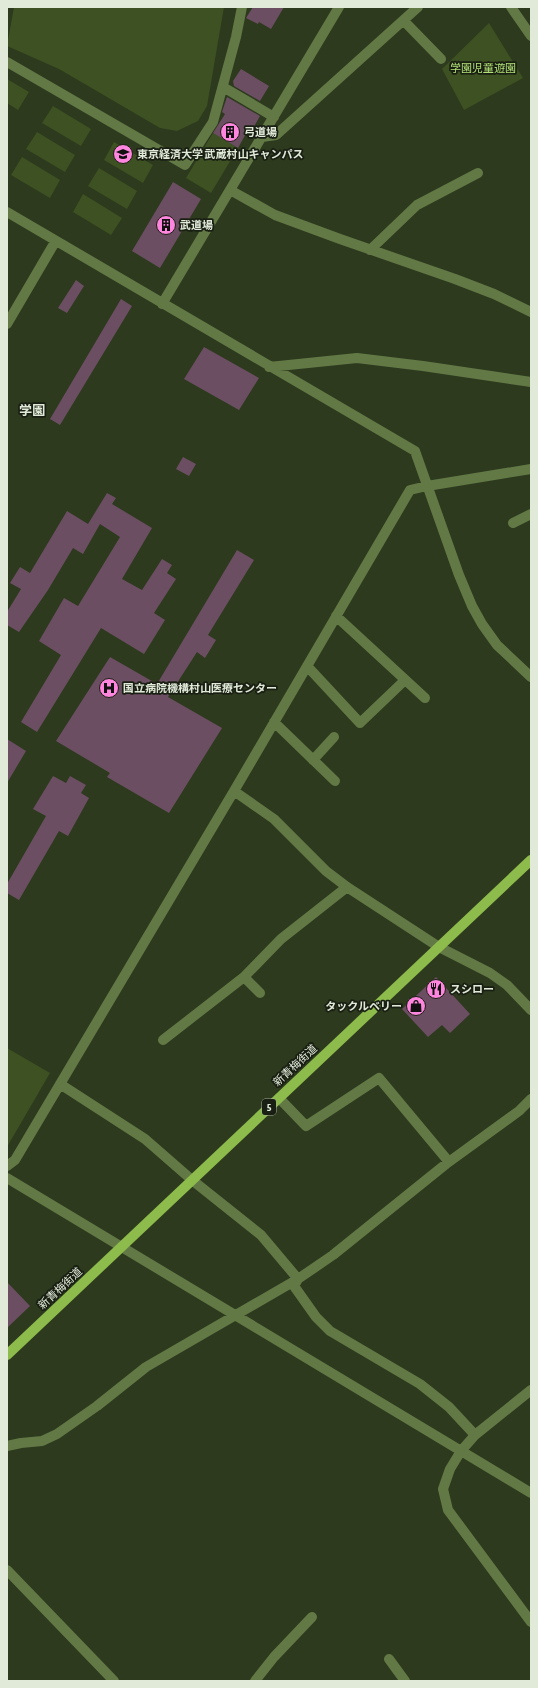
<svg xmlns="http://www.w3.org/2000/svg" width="538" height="1688" font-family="'Asap Condensed','Noto Sans JP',sans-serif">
<rect width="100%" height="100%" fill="#2d3a1e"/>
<path fill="#3d5122" d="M14 7H224L207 106 198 121 177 131 160 128 59 69 7 46Z
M489 23 523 78 464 110 442 69Z
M7 79 29 92 18 110 7 103Z
M53 106 91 129 81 146 42 123Z
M37 132 75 155 65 172 26 149Z
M213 133 238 148 211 193 186 178Z
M114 142 153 165 143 183 104 160Z
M22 157 60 180 50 198 11 175Z
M99 168 137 191 127 209 88 186Z
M83 194 122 218 111 235 73 212Z
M7 1048 50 1073 7 1147Z"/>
<path fill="#6b4e62" d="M253 7H284L271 29 259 22 258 24 246 18Z
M241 69 269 86 260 101 234 86 233 81Z
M227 97 260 116 252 130 249 128 238 148 213 133 225 114 222 112Z
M173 182 201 199 160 268 132 251Z
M76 280 84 286 67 313 58 308Z
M121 299 132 306 60 425 50 419Z
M204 347 259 378 239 410 184 379Z
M183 457 196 464 189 476 176 469Z
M107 493 116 498 112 504 152 528 122 579 142 590 162 559 172 565 167 573 176 579 154 613 165 620 144 654 101 628 37 732 21 722 61 655 39 641 64 598 78 606 120 537 100 524 83 554 73 548 48 590 19 632 7 625V612L21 589 10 583 20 567 30 573 67 511 88 524Z
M237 550 254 560 208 635 216 640 205 658 197 652 168 697 222 728 169 813 107 777 110 773 56 741 110 657 157 684Z
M7 739 26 751 7 783Z
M53 776 66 783 70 776 86 785 81 793 89 798 68 836 59 831 19 900 7 893V884L46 816 33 809Z
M436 977 470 1014 450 1033 442 1025 428 1037 402 1009Z
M7 1282 30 1306 7 1328Z"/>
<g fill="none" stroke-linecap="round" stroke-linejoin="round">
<path stroke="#627946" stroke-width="10" d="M511 7 531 36
M404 21 441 59
M7 62 185 165 213 122 236 37 242 7
M223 87 274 117
M262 137 276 135 418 7
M230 190 275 215 340 239 455 279 494 294 531 312
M7 212 415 451 459 575 472 606 482 624 497 645 531 677
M370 250 417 205 478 173
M162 304 339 7
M7 324 55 242
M269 367 357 358 423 366 531 382
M513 523 531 514
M336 616 425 698
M307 666 360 723 405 680
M274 722 335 781
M313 760 334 737
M234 791 274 819 326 871 347 887 439 947 490 973 507 985 531 1010
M244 977 260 993
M163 1040 244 977 281 939 347 887
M60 1084 145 1139 192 1180 261 1235 298 1279 294 1286 316 1317 330 1331 420 1384 449 1407 475 1435
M279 1098 306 1126 379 1078 449 1162
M7 1166 15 1160 234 791 410 490 427 486 531 469
M7 1178 531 1493
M531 1390 475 1435 461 1451 450 1469 443 1489 448 1510 531 1622
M7 1446 21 1443 42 1441 57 1434 97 1406 146 1367 298 1279 333 1255 446 1164 519 1111 531 1099
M7 1570 114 1681
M389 1659 405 1681
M255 1681 274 1657 312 1617"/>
<path stroke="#8dbb4c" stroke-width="10" d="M7 1355 531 860"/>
</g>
<defs>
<g id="building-disc" transform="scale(1)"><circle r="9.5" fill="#ff85de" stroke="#191f12"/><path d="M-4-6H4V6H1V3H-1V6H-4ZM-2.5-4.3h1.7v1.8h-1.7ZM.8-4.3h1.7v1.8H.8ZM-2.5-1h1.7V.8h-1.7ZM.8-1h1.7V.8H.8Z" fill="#111"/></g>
<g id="university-disc" transform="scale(1)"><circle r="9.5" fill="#ff85de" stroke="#191f12"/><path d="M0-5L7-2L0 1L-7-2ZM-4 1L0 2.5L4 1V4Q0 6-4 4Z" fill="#111"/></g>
<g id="hospital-disc" transform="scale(1)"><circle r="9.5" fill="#ff85de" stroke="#191f12"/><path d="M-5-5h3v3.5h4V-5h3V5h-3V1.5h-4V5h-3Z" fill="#111"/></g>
<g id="restaurant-disc" transform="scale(1)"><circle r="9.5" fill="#ff85de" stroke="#191f12"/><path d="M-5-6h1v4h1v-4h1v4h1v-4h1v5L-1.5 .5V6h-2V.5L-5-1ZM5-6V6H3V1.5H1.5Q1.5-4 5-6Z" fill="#111"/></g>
<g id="shop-disc" transform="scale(1)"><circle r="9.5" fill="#ff85de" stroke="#191f12"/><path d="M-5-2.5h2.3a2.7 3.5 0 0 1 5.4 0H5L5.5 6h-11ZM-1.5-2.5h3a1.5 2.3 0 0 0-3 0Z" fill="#111"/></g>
</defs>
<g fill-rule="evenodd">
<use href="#building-disc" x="230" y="132"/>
<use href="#university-disc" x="123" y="154"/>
<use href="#building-disc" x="166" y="225"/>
<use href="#hospital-disc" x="109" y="688"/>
<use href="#restaurant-disc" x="436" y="989"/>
<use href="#shop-disc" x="416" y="1006"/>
</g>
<g text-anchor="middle" stroke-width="3.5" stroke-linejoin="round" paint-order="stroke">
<rect fill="#191f12" stroke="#a5ad9d" stroke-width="1" x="262" y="1099" width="14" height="16" rx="3"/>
<g font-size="10" font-weight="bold" fill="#e1ead9">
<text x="269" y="1111">5</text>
</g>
<g font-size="11" fill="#b3e377" stroke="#191f12">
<text x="483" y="72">学園児童遊園</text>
</g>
<g font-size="11" font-weight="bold" fill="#e1ead9" stroke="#191f12" text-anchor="start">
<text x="244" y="136">弓道場</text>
<text x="137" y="158">東京経済大学 武蔵村山キャンパス</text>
<text x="180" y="229">武道場</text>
<text x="123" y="692">国立病院機構村山医療センター</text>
<text x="450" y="993">スシロー</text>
<text x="402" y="1010" text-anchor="end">タックルベリー</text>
</g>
<g font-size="11" fill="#e1ead9" stroke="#191f12">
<text transform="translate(295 1065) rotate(-43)" y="4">新青梅街道</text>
<text transform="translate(60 1288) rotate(-43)" y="4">新青梅街道</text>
</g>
<g font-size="13" font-weight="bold" fill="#e1ead9" stroke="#191f12">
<text x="32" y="415">学園</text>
</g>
</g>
<rect width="538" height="1688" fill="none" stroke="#e1ead9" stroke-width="16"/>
</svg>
